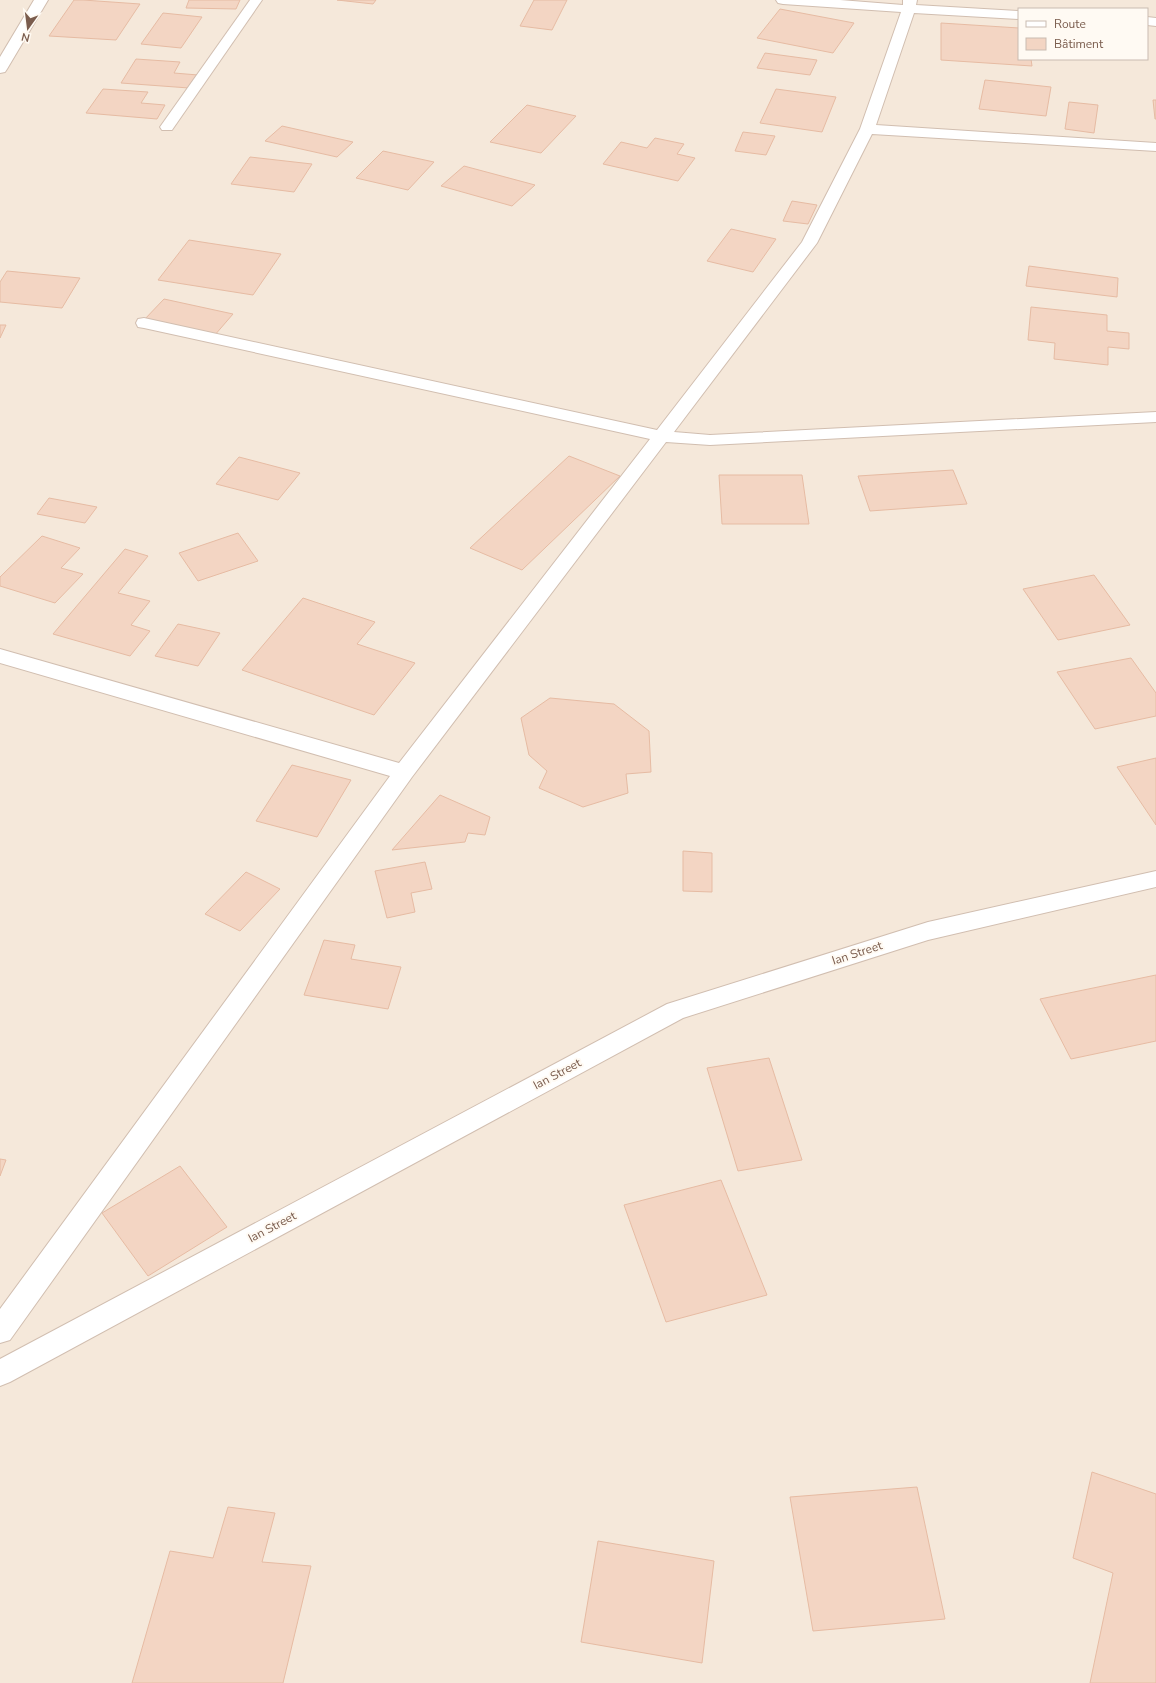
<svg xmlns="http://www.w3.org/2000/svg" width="1156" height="1683" font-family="'Nunito Sans',sans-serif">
<rect width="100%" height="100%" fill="#fdf6ec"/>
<path fill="#f5e8da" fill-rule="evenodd" d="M0 0H1156V1683H0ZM1019 9H1147V59H1019Z"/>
<path fill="#f3d5c3" stroke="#e6bba3" d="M74 0H83L140 4 116 40 49 36Z
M189 0H240L236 9 186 8Z
M337 0H376L373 4Z
M534 0H567L552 30 520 26Z
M780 9 854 23 833 53 757 38Z
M163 13 202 17 181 48 141 44Z
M941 23 1019 28V59H1031L1032 66 941 60Z
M765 53 817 60 810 75 757 68Z
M136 59 180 62 174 73 198 75 189 88 121 83Z
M985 80 1051 87 1046 116 979 109Z
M103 89 148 92 141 103 165 105 157 119 86 113Z
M776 89 836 97 822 132 760 123Z
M1153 100H1156V119H1155Z
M1069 102 1098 105 1094 133 1065 129Z
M527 105 576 116 541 153 490 142Z
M282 126 353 142 337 157 265 141Z
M743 132 775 136 766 155 735 151Z
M655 138 684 144 677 154 695 158 678 181 603 164 621 142 647 148Z
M383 151 434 162 408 190 356 178Z
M250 157 312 164 294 192 231 184Z
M464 166 535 185 512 206 441 186Z
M792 201 817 205 808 224 783 221Z
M731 229 776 239 753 272 707 261Z
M189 240 208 243 281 254 253 295 158 280Z
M1029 266 1118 278 1117 297 1026 286Z
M7 271 80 278 62 308 0 302V282Z
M164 299 233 314 214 336 143 321Z
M1031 307 1107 315V331L1129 333V349L1108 347V365L1054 359 1055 343 1028 340Z
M0 325H6L0 338Z
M569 456 620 476 522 570 470 548Z
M239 457 300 473 278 500 216 484Z
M953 470 967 504 870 511 858 476Z
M719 475H802L809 524H722Z
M49 498 97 507 85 523 37 514Z
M238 533 258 561 198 581 179 553Z
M42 536 80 548 61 568 83 574 55 603 0 586V577Z
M125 549 148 556 118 593 150 601 131 625 150 631 130 656 53 634Z
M1094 575 1130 625 1058 640 1023 589Z
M303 598 375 622 357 644 415 663 374 715 242 670Z
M178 624 220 633 198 666 155 656Z
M1131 658 1156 693V716L1095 729 1057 672Z
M550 698 614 704 649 731 651 772 626 774 628 793 583 807 539 788 547 771 529 755 521 718Z
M1156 758V825L1117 767Z
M292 765 351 780 317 837 256 821Z
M440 795 490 817 485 835 468 833 465 842 392 850Z
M683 851 712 853V892L683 891Z
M425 862 432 889 411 893 415 912 387 918 375 871Z
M246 872 280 889 240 931 205 914Z
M324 940 355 945 351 959 401 967 388 1009 304 995Z
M1156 975V1041L1071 1059 1040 999Z
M769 1058 802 1160 738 1171 707 1068Z
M0 1159 6 1160 0 1176Z
M180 1166 227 1227 148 1276 102 1213Z
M721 1180 767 1295 666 1322 624 1205Z
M1092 1472 1156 1494V1683H1090L1113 1573 1073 1558Z
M917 1487 945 1619 813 1631 790 1497Z
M228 1507 275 1513 262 1562 311 1566 283 1683H132L170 1551 213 1558Z
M598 1541 714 1561 702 1663 581 1642Z"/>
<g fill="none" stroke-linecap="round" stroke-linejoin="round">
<g stroke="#d1beb0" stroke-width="2">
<path id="lane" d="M250 0H262L172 130H162L160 127Z"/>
</g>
<g stroke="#d1beb0" stroke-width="2">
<path id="street" d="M34 0H48L7 69 5 72 0 73V57Z
M776 0H840L903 5V0H917L916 5 1019 11V19L914 13 876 125 1156 143V151L872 134 817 243 674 432 710 435 1156 412V422L710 445 666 442 412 777 10 1340 0 1343V1309L390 776 0 663V649L399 763 650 439 144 328 138 327 136 323 138 319 144 318 657 430 802 242 860 129 901 12 783 4 778 3Z
M1147 17 1156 18V26L1147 25Z
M1156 871V887L928 940 683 1018 10 1382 0 1386V1359L667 1004 928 922Z"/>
</g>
<use href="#lane" fill="#fff" fill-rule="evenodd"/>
<use href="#street" fill="#fff" fill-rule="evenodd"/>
</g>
<g text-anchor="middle" stroke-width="4" stroke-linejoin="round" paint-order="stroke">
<g font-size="12" fill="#7a5c4d" stroke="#fffaf3">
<text transform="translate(857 953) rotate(-18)" y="4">Ian Street</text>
<text transform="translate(557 1074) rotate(-28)" y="4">Ian Street</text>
<text transform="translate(272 1227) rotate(-28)" y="4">Ian Street</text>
</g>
</g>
<rect x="1018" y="8" width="130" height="52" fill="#fffaf3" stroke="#cabbb1"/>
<rect x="1026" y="21" width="20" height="6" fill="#ffffff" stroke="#cabbb1"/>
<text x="1054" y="28" font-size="12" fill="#7a5c4d">Route</text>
<rect x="1026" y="38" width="20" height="12" fill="#f3d5c3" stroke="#cabbb1"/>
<text x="1054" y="48" font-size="12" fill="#7a5c4d">Bâtiment</text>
<g transform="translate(28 28) rotate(194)" stroke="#fffaf3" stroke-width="3" paint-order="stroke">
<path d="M0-3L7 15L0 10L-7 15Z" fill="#7a5c4d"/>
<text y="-6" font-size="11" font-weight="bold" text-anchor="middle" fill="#7a5c4d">N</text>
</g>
</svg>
